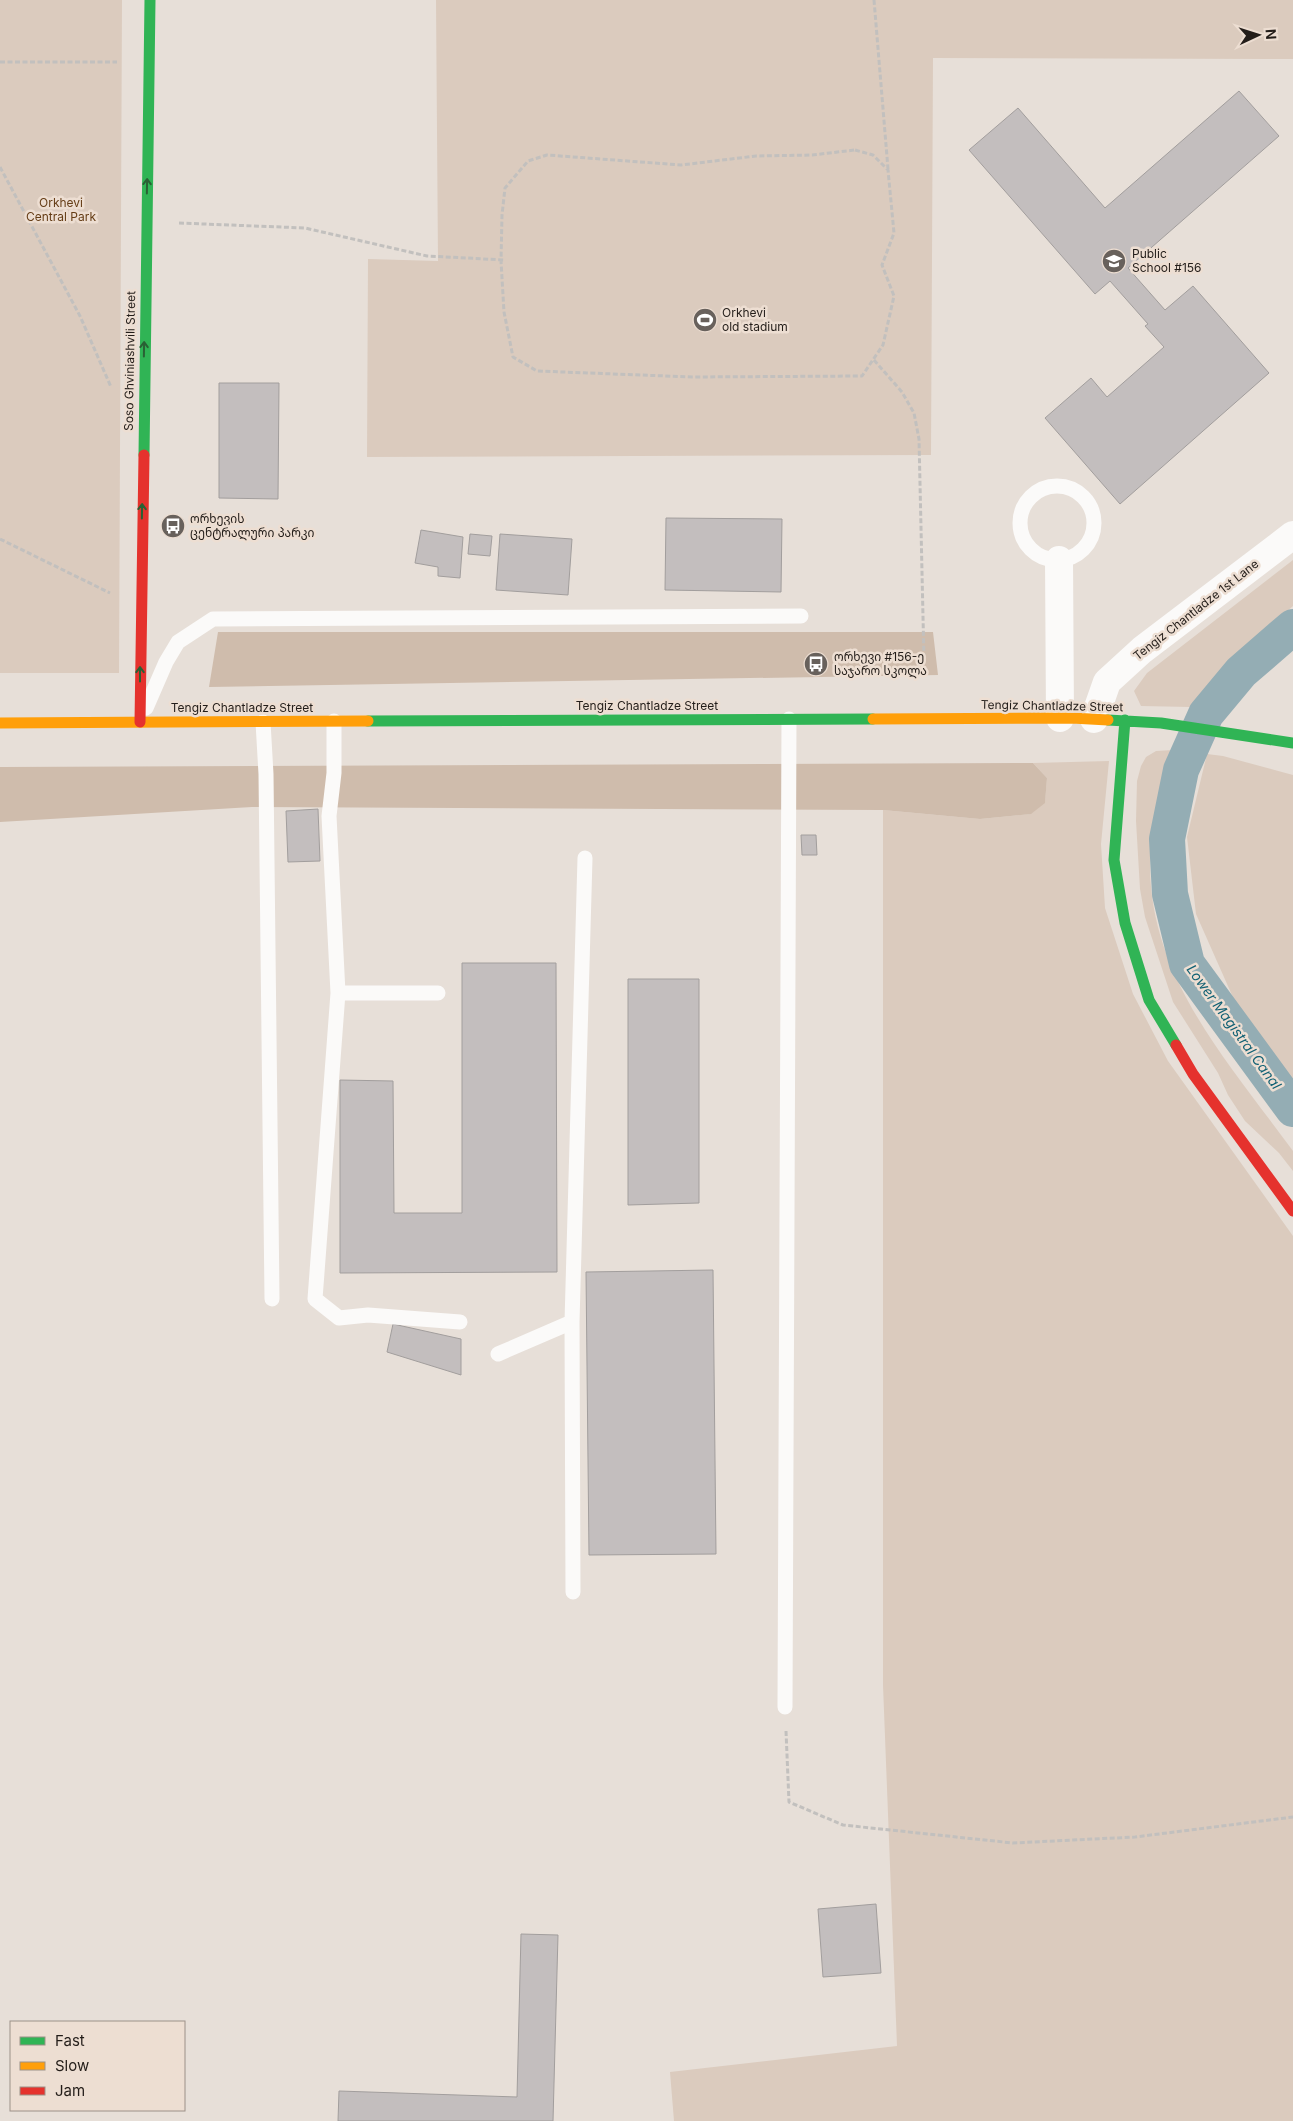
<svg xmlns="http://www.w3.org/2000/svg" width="1293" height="2121" font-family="Inter,'Noto Sans Georgian',sans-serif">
<rect width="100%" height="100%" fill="#e7dfd8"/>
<path fill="#dbcbbe" d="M0 0H122L119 673H0Z
M436 0H1293V59L933 58 931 455 367 457 368 259 438 261Z
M1293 560V606L1234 657 1190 707 1141 706 1134 691 1147 673Z
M1173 750C1166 777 1155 806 1152 835 1136 963 1223 1055 1293 1151V1171L1279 1153 1245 1121 1228 1095 1218 1073 1173 1002 1145 917 1140 889 1136 821 1137 781 1141 766 1146 757 1156 751Z
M1207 754 1223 756 1293 775V1084L1243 1020 1196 914 1187 837Z
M1109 761 1101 844 1105 908 1133 994 1168 1061 1293 1236V2121H674L670 2072 897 2046 883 1685V810L980 819 1030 814 1045 802 1047 778 1033 763Z"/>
<path fill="#cfbcac" d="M218 632H933L938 675 209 687Z
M1033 763 1047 778 1045 803 1031 814 980 819 883 810 252 807 0 822V767Z"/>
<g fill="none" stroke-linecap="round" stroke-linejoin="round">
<path stroke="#94adb4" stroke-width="36" d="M1293 627 1241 672 1206 714 1181 770 1167 839 1170 894 1187 964 1293 1109"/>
</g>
<path fill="#c3bebe" stroke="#a29e9d" d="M1239 91 1279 136 1128 268 1165 310 1193 286 1269 373 1120 504 1045 418 1091 378 1107 397 1164 347 1145 326 1148 324 1110 281 1095 294 969 150 1018 108 1105 208Z
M219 383H279L278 499 219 498Z
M666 518 782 519 781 592 665 590Z
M421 530 463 537 460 578 438 576V567L415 563Z
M470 534 492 536 490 556 468 554Z
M500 534 572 539 568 595 496 590Z
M318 809 320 861 288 862 286 811Z
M801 835H816L817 855H802Z
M462 963H556L557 1272 340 1273V1080L393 1081 394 1213H462Z
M628 979H699V1203L628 1205Z
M713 1270 716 1554 589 1555 586 1272Z
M393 1324 461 1339V1375L387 1352Z
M876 1904 881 1973 823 1977 818 1909Z
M521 1934 558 1935 553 2121H338L339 2091 517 2097Z"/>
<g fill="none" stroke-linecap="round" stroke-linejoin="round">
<path stroke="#c2c0be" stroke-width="3" stroke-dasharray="5 2.5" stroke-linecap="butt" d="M874 0 888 169
M0 62H117
M855 150 873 155 888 170 894 233 882 265 894 296 883 345 862 376 692 377 537 371 513 357 504 312 501 261 502 215 505 188 528 161 547 155 681 165 756 156 812 155Z
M0 167 80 316 111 387
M179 223 305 228 427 256 505 260
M874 360 902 392 914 413 919 439 924 661
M0 539 110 593
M786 1731 789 1802 843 1825 1013 1843 1135 1837 1293 1817"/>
<path stroke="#fbfaf9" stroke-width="15" d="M1020 523a37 37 0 1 1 74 0a37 37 0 1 1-74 0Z
M146 708 166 662 178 642 213 619 801 616
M334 721V773L329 816 338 993 315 1299 339 1318 368 1315 460 1322
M263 722 266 774 272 1299
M338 993H438
M498 1354 572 1322
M573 1592 572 1322 585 858
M785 1707 789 719"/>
<path stroke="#fbfaf9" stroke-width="28" d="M1059 560 1060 718
M1094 719 1107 682 1142 650 1293 535"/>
<path stroke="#30b455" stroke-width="11" d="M144 455 150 0
M1108 720 1161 723 1293 743
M1125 720 1114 860 1125 923 1149 1000 1176 1045
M368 721 873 719"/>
<path stroke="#ff9f0a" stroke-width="11" d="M873 719 1072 718 1108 720
M0 723 368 721"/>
<path stroke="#e5322d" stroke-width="11" d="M140 722 144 455
M1176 1045 1193 1074 1293 1211"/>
</g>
<defs><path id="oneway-shaft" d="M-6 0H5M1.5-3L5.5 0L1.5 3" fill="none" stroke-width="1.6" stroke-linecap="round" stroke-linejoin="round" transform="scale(1.25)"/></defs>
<g stroke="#296134">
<use href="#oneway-shaft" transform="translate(147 186) rotate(-89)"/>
<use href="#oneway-shaft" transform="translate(144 349) rotate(-89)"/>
<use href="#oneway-shaft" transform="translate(142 511) rotate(-89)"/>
<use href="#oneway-shaft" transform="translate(140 674) rotate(-90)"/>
</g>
<defs>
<g id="school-disc" transform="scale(1.25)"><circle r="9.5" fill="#68615c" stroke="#edded2"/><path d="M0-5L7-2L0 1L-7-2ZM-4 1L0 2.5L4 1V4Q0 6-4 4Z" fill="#fff"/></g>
<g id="stadium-disc" transform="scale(1.25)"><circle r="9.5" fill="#68615c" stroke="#edded2"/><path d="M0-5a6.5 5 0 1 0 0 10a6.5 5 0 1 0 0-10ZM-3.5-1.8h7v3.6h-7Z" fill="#fff"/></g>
<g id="bus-disc" transform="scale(1.25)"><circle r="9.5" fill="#68615c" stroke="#edded2"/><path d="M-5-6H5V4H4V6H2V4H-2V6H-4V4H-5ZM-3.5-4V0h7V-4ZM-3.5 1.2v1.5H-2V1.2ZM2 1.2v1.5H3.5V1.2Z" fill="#fff"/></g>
</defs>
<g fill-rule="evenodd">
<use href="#school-disc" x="1114" y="261"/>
<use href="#stadium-disc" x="705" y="320"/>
<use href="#bus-disc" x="173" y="526"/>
<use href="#bus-disc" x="816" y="664"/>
</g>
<g text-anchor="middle" stroke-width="5" stroke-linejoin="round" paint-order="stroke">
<g font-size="12" fill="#653d16" stroke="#edded2">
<text x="61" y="207">Orkhevi<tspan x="61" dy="14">Central Park</tspan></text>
</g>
<g font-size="12" fill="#231d19" stroke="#edded2" text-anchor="start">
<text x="1132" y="258">Public<tspan x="1132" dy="14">School #156</tspan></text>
<text x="722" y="317">Orkhevi<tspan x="722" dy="14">old stadium</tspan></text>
<text x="190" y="523">ორხევის<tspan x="190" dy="14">ცენტრალური პარკი</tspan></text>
<text x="834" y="661">ორხევი #156-ე<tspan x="834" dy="14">საჯარო სკოლა</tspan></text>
</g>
<g font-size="12" fill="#231d19" stroke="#edded2">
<text transform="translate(130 361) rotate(-89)" y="4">Soso Ghviniashvili Street</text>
<text transform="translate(1196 610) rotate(-38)" y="4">Tengiz Chantladze 1st Lane</text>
<text x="647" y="710">Tengiz Chantladze Street</text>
<text transform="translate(1052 706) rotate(1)" y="4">Tengiz Chantladze Street</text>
<text x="242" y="712">Tengiz Chantladze Street</text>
</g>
<g font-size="14" font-style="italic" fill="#116174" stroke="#edded2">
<text transform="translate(1234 1027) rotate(54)" y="5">Lower Magistral Canal</text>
</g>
</g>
<rect x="10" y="2021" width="175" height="90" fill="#edded2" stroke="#9c9188"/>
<rect x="20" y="2037" width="25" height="8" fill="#30b455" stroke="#9c9188"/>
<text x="55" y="2046" font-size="15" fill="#231d19">Fast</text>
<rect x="20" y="2062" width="25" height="8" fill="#ff9f0a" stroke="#9c9188"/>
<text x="55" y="2071" font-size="15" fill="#231d19">Slow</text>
<rect x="20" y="2087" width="25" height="8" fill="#e5322d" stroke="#9c9188"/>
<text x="55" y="2096" font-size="15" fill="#231d19">Jam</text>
<g transform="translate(1258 35) rotate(86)" stroke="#edded2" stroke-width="4" paint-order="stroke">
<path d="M0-4L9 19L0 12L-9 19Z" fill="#231d19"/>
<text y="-8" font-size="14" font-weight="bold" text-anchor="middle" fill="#231d19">N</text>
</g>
</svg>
